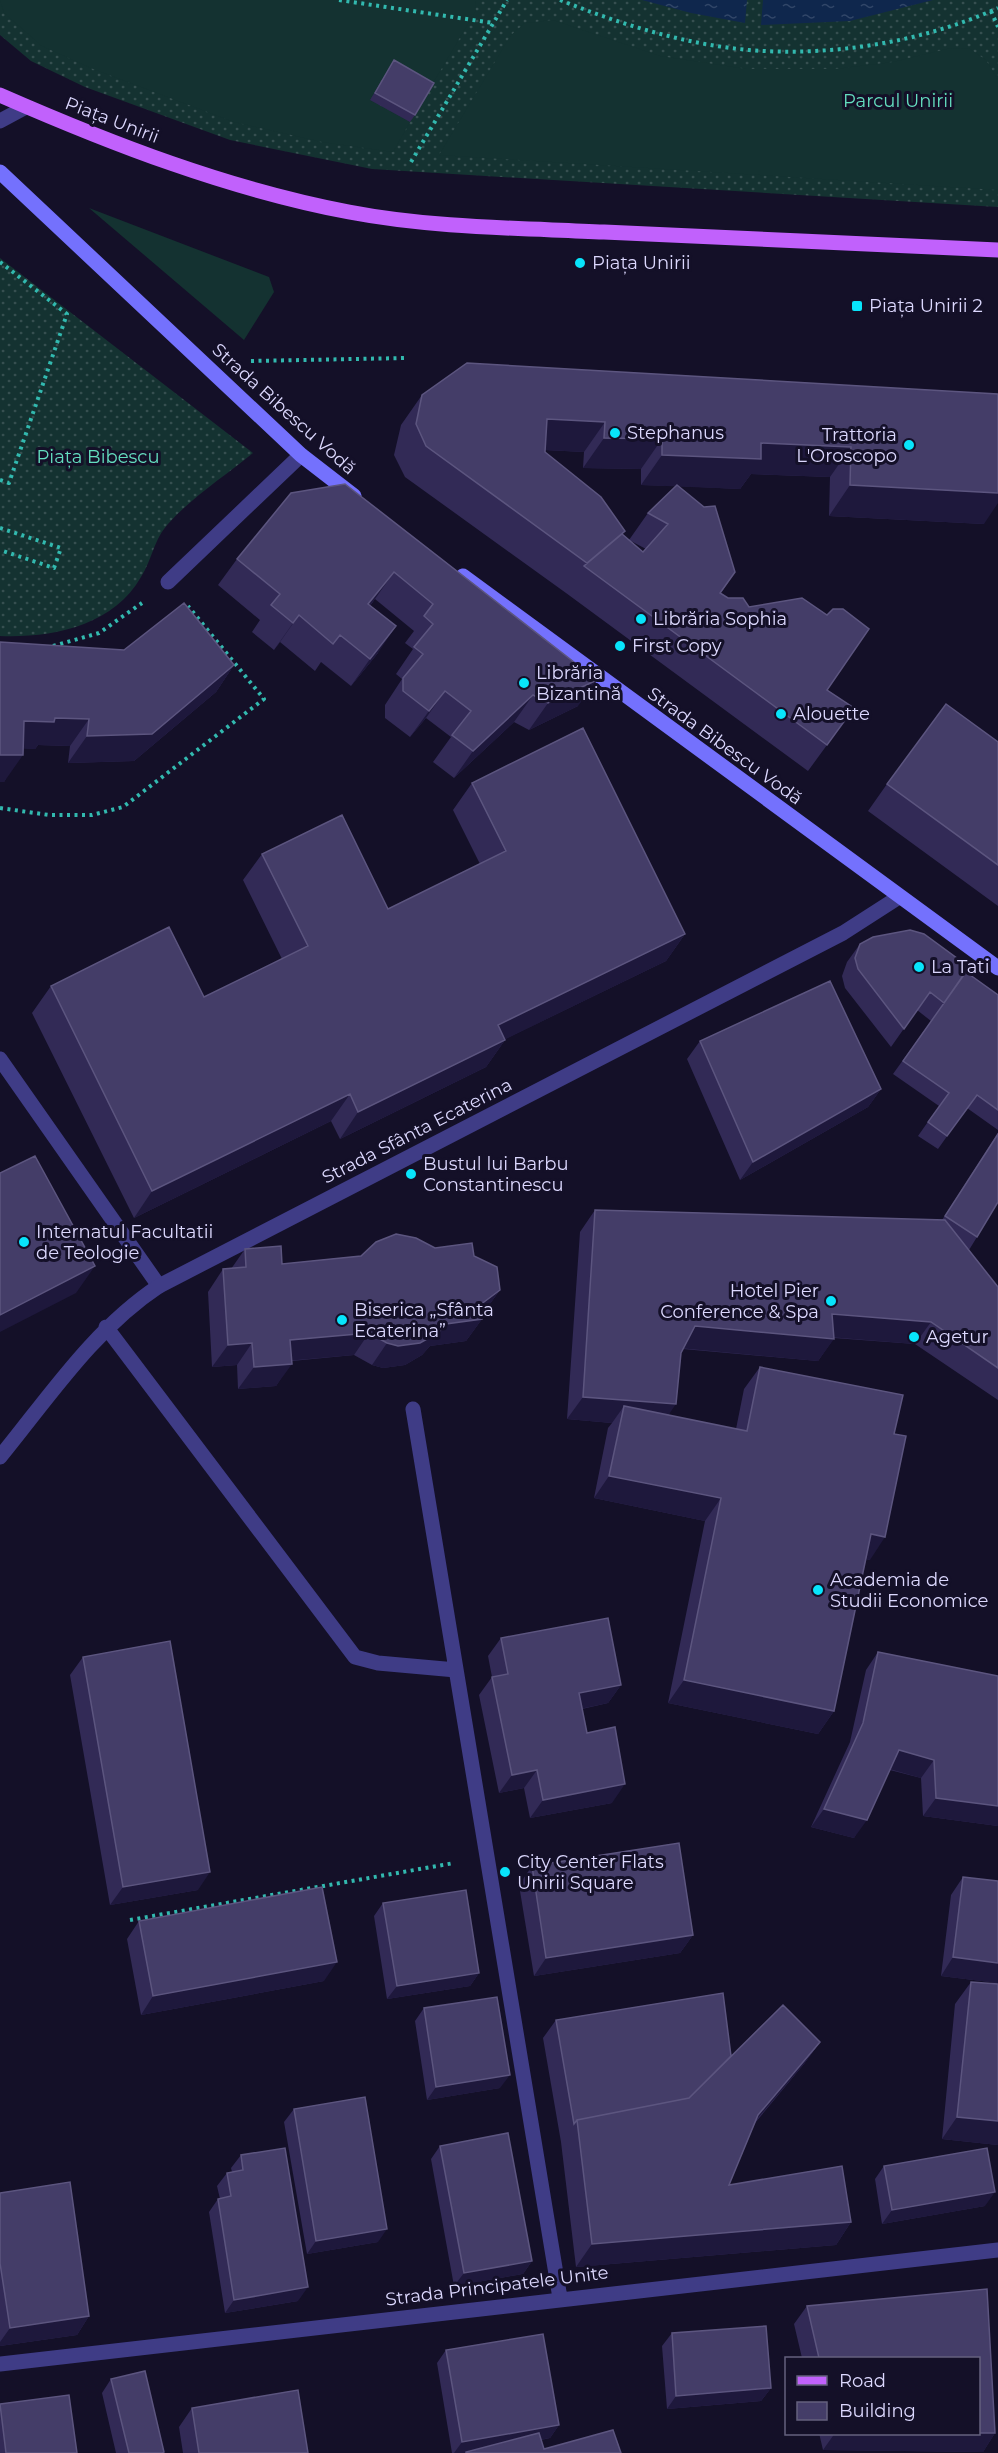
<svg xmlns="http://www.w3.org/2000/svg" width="998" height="2453" font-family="Montserrat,sans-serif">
<defs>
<pattern id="grass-dots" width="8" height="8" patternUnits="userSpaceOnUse" patternTransform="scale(1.5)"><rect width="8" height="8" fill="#143231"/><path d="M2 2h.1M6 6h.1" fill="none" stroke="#364f50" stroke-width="1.8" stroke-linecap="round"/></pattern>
<pattern id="water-ripples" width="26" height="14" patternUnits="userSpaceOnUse" patternTransform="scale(1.5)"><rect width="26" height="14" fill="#0f274d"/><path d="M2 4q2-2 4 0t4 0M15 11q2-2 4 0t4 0" fill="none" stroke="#314668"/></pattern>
</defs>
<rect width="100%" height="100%" fill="#141028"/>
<path fill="url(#grass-dots)" d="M0 0H998V207L372 169 230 140 85 87 31 61 0 35Z
M0 258 253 453C225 476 192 497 168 524 154 539 152 560 141 577 113 626 52 638 0 636Z"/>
<path fill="#143231" d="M0 0H476V1L475 12 429 90 389 67 370 100 410 122 393 152 322 142 234 122 93 69 42 46 4 13Z
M553 20 660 56 747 69H835L893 62 951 48 970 49 986 60 998 80V190L439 155 511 35 525 23Z
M89 208 269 277 274 292 244 340Z"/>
<path fill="url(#water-ripples)" d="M642 0H747L745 23 691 13Z
M763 0H933L850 21 761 25Z"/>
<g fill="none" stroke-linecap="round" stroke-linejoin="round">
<path stroke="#32b9af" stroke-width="4" stroke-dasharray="3 4.5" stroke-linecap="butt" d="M339 0 493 23
M560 0C620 24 683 44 749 50 831 57 923 42 998 8
M991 11 998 27
M411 162 507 0
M0 262 67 314 9 483 0 480
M251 361 406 358
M0 528 61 548 54 568 0 550
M53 646 99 633 142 603
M0 808 49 815H92L123 807 264 699 188 606
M130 1920 454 1863"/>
<path stroke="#3f3c86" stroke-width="15" d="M168 582 301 455
M0 1059 159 1286"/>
<path stroke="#3f3c86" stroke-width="15" d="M0 121 26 107
M106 1327 355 1657 378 1663 456 1670
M413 1409 560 2298
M0 1457C49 1397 94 1329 159 1286L843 933 899 897
M0 2364 998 2250"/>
<path stroke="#7471fd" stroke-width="15" d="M0 172 301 455 354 496
M463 576 998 968"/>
<path stroke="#c161fc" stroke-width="15" d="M0 95C112 144 228 189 349 212 432 228 520 228 604 232 735 238 867 244 998 250"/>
</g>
<path fill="#322a56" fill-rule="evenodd" d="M394 60 415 115 410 122 370 100Z
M998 394 984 524 829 516 830 477 751 474 740 489 678 486 735 572 721 593 728 598 749 607 827 690 854 708 808 771 566 593 405 477 394 455 401 425 422 395ZM545 450 584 452 583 468 641 469V485L676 486 648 513 629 540 646 549 643 552 622 534 545 452Z
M291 493 578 706 529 730 514 722 454 778 433 762 451 737 426 718 410 737 385 718V705L402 679 396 674 413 649 405 643 414 631 375 599 370 606 378 653 351 686 321 662 315 671 280 642 274 650 252 632 260 620 218 585 237 559Z
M0 642 234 665 216 692 134 761 68 763 70 746 38 745 35 749 23 748 4 782H0Z
M998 742V906L868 811 887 784Z
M472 783 685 934 666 961 505 1039V1040L486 1067 340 1139 331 1121 134 1218 32 1013 51 986 204 997 282 959 243 880 262 854 388 909 480 864 453 810Z
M860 944 966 972 998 995V1130L967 1108 938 1149 918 1136 939 1106 893 1074 931 1021 917 1010 891 1047 845 988 842 976 847 962Z
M700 1041 881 1089 868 1107 740 1180 687 1059Z
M998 1133V1202L977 1237 969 1250 998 1287V1400L915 1344 834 1338 818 1361 683 1349 681 1353 669 1415 736 1429 744 1389 760 1367 870 1560 866 1559 834 1711 818 1734 668 1703 705 1521 594 1498 608 1428 612 1423 567 1419 580 1232 595 1210 942 1220Z
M435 1248 474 1256 500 1290 484 1312 481 1314 482 1319 466 1341 430 1346 422 1355 405 1365 383 1368 372 1365 354 1355 292 1361 276 1386 238 1389 237 1365 212 1367 208 1292 223 1269H231L245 1249 282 1264Z
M501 1638 621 1685 608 1703 582 1709 587 1733 612 1803 530 1818 524 1788 499 1793 479 1695 492 1677 488 1656Z
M878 1652 998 1826 923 1816 921 1778 890 1770 854 1838 811 1827 850 1742 866 1670Z
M83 1657 198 1890 110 1905 70 1675Z
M532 1866 693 1935 680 1953 534 1976 519 1885Z
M963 1877 998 1983 941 1976 951 1895Z
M383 1903 479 1973 470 1986 387 1999 374 1916Z
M139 1921 324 1981 141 2015 127 1939Z
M971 1982 998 2145 942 2139 955 2004Z
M424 2008 500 2088 427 2100 415 2021Z
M556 2020 731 2056 820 2042 804 2064 755 2123 729 2185 851 2222 836 2245 576 2267 561 2142 543 2038Z
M294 2109 378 2242 307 2254 284 2122Z
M440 2146 532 2261 523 2274 454 2286 431 2159Z
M241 2155 298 2301 225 2313 209 2212 218 2199H220L217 2186 227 2173 232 2172 231 2168Z
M884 2166 985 2206 882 2224 875 2179Z
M0 2193 89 2316 77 2335 0 2346Z
M987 2289 995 2433 983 2452 823 2450 819 2433H978V2358H802L794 2324 807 2306Z
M672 2333 771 2388 761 2401 667 2409 662 2346Z
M446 2350 559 2425 550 2438 541 2440 544 2449 621 2453H452L437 2363Z
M111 2379 164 2453H116L102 2393Z
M0 2404 77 2453H0Z
M192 2408 308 2453H183L179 2427Z"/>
<path fill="#1e183c" d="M547 419 605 422 584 452 526 449Z
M604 438 662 439 641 469 583 468Z
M761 443 851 447 830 477 751 474 740 489 641 485 662 455Z
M850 485 998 493V503L984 524 829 516Z
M394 572 375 599 350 631 368 604Z
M299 615 280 642 274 650 293 623Z
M396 626 378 653 351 686 370 659Z
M234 665 216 692 134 761 68 763 87 736Z
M597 680 578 706 529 730 548 703Z
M445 691 426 718 410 737 429 711Z
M533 695 514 722 454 778 473 751Z
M55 718 89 719 70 746 38 745 35 749 5 748 24 721Z
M0 755H23L4 782H0Z
M685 934 666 961 479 1052 498 1025Z
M505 1040 486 1067 340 1139 358 1112Z
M881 1089 868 1107 740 1180 753 1162Z
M350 1094 331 1121 134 1218 152 1191Z
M95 1266 76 1293 0 1332V1315Z
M500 1290 484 1312 474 1320 482 1319 466 1341 430 1346 422 1355 405 1365 383 1368 372 1365 387 1343 446 1324 480 1305Z
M832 1314 931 1322 915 1344 817 1336Z
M695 1326 834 1339 818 1361 679 1348Z
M369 1333 354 1355 274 1362 290 1340Z
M252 1343 237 1365 212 1367 228 1345Z
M292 1364 276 1386 238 1389 254 1367Z
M583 1397 676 1404 661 1426 624 1406 612 1423 567 1419Z
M609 1476 721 1498 705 1521 594 1498Z
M871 1534 885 1537 870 1560 855 1556Z
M684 1680 834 1711 818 1734 668 1703Z
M621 1685 608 1703 566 1712 579 1693Z
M899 1750 934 1760 921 1778 886 1768Z
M537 1770 524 1788 499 1793 512 1775Z
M625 1784 612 1803 530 1818 543 1800Z
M936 1798 998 1806V1826L923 1816Z
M824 1809 867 1820 854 1838 811 1827Z
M210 1872 198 1890 110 1905 123 1887Z
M693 1935 680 1953 534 1976 546 1958Z
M953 1957 998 1963V1983L941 1976Z
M337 1962 324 1981 141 2015 153 1996Z
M479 1973 470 1986 387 1999 397 1986Z
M820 2042 804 2064 742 2137 758 2115Z
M510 2075 500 2088 427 2100 436 2087Z
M957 2117 998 2121V2145L942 2139Z
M995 2192 985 2206 882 2224 892 2210Z
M851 2222 836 2245 576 2267 592 2244Z
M387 2229 378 2242 307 2254 316 2241Z
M532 2261 523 2274 454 2286 464 2273Z
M308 2287 298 2301 225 2313 234 2300Z
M89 2316 77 2335 0 2346V2342L10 2328Z
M771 2388 761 2401 667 2409 676 2396Z
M559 2425 550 2438 465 2453H454L462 2442Z
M835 2433H995L983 2452 823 2450Z"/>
<path fill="#443d68" stroke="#5c557f" stroke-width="1.5" d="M394 60 434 83 415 115 375 93Z
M467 363 998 394V493L850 485 851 447 761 443V459L662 455V439L604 438 605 422 547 419 545 452 601 497 625 531 587 563 426 446 416 424 422 395Z
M345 484 597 680 548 703 533 695 473 751 452 735 471 711 445 691 429 711 403 691V678L423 654 414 647 433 624 424 616 433 604 394 572 368 604 396 626 370 659 340 635 333 644 299 615 293 623 271 605 280 594 237 559 291 493Z
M677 485 704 507 715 506 735 572 720 593 728 598H743L749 607 802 598 827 615 833 609H843L869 629 827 690 854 708 827 745 584 566 622 534 643 552 668 524 648 513Z
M184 603 234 665 152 734 87 736 89 719 55 718 54 722 24 721 23 755H0V642L124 650Z
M946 704 998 742V865L887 784Z
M583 728 685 934 498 1025 505 1040 358 1112 350 1094 152 1191 51 986 169 927 204 997 308 946 262 854 342 815 388 909 506 851 472 783Z
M910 930 924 934 969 967 944 1003 930 992 904 1029 858 969 855 958 860 944 873 937Z
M966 972 998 995V1110L977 1095 947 1136 928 1122 949 1093 903 1061Z
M830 981 881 1089 753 1162 700 1041Z
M998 1134V1202L977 1237 945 1216Z
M35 1156 95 1266 0 1315V1173Z
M595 1210 945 1220 998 1287V1368L931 1322 832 1314 834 1339 695 1326 681 1353 676 1404 583 1397Z
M396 1234 416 1238 435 1248 472 1243 474 1256 497 1267 500 1290 480 1305 482 1319 446 1324 438 1333 420 1343 398 1346 387 1343 369 1333 290 1340 292 1364 254 1367 252 1343 228 1345 223 1269 246 1267 245 1249 281 1246 282 1264 361 1256 376 1242Z
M760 1367 903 1395 894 1434 906 1436 885 1537 871 1534 834 1711 684 1680 721 1498 609 1476 624 1406 747 1431Z
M608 1618 621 1685 579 1693 587 1733 615 1727 625 1784 543 1800 537 1770 512 1775 492 1677 508 1674 501 1638Z
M170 1641 210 1872 123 1887 83 1657Z
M878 1652 998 1676V1806L936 1798 934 1760 899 1750 867 1820 824 1809 863 1723Z
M679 1843 693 1935 546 1958 532 1866Z
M963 1877 998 1881V1963L953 1957Z
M322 1887 337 1962 153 1996 139 1921Z
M466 1890 479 1973 397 1986 383 1903Z
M971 1982 998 1984V2121L957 2117Z
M723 1993 731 2056 689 2098 577 2120 574 2124 556 2020Z
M497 1997 510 2075 436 2087 424 2008Z
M783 2005 820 2042 758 2115 729 2185 842 2166 851 2222 592 2244 577 2120 689 2098Z
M365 2097 387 2229 316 2241 294 2109Z
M508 2133 532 2261 464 2273 440 2146Z
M285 2148 308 2287 234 2300 218 2199 231 2196 227 2173 243 2170 241 2155Z
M987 2148 995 2192 892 2210 884 2166Z
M70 2182 89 2316 10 2328 0 2263V2193Z
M987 2289 995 2433H978V2358H819L807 2306Z
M766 2326 771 2388 676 2396 672 2333Z
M543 2334 559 2425 462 2442 446 2350Z
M145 2371 164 2452 162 2453H129L111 2379Z
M298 2390 308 2453H199L192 2408Z
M69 2395 77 2453H6L0 2404Z
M613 2430 621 2453H466V2452L539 2433 544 2449Z"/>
<g fill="#08e4fb" stroke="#141028" stroke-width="2">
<circle cx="580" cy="263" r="6"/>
<rect x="851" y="300" width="12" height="12" rx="3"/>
<circle cx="615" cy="433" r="6"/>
<circle cx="909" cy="445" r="6"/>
<circle cx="641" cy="619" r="6"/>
<circle cx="620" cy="646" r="6"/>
<circle cx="524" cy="683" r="6"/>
<circle cx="781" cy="714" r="6"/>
<circle cx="919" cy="967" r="6"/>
<circle cx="411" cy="1174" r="6"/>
<circle cx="24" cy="1242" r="6"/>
<circle cx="831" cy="1301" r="6"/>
<circle cx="342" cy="1320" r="6"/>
<circle cx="914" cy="1337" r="6"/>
<circle cx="818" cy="1590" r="6"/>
<circle cx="505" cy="1872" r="6"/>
</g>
<g text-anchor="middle" stroke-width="6" stroke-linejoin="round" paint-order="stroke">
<g font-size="18" fill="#64debf" stroke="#141028">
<text x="898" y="107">Parcul Unirii</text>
<text x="98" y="463">Piața Bibescu</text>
</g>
<g font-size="18" fill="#dcd8fe" stroke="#141028">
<text transform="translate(112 120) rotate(21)" y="6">Piața Unirii</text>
<text transform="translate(284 409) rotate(42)" y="6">Strada Bibescu Vodă</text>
<text transform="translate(725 746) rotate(36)" y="6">Strada Bibescu Vodă</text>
<text transform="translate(417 1131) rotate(-27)" y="6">Strada Sfânta Ecaterina</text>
<text transform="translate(497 2286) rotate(-7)" y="6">Strada Principatele Unite</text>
</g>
<g font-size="18" fill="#dcd8fe" stroke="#141028" text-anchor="start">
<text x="592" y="269">Piața Unirii</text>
<text x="869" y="312">Piața Unirii 2</text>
<text x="627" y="439">Stephanus</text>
<text x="897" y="441" text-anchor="end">Trattoria<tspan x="897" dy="21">L'Oroscopo</tspan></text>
<text x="653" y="625">Librăria Sophia</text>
<text x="632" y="652">First Copy</text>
<text x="536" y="679">Librăria<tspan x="536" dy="21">Bizantină</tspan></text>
<text x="793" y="720">Alouette</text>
<text x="931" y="973">La Tati</text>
<text x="423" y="1170">Bustul lui Barbu<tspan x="423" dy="21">Constantinescu</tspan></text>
<text x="36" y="1238">Internatul Facultatii<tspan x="36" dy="21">de Teologie</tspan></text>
<text x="819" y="1297" text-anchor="end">Hotel Pier<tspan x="819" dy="21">Conference &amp; Spa</tspan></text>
<text x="354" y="1316">Biserica „Sfânta<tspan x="354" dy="21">Ecaterina”</tspan></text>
<text x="926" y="1343">Agetur</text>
<text x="830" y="1586">Academia de<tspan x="830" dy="21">Studii Economice</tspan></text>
<text x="517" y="1868">City Center Flats<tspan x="517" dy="21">Unirii Square</tspan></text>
</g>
</g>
<rect x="785" y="2357" width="195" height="78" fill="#141028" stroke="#64607e" stroke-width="1.5"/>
<rect x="797" y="2376" width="30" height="9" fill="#c161fc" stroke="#64607e" stroke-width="1.5"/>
<text x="839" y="2387" font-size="18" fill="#dcd8fe">Road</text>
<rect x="797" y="2402" width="30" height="18" fill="#443d68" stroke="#64607e" stroke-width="1.5"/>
<text x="839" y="2417" font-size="18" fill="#dcd8fe">Building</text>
</svg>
